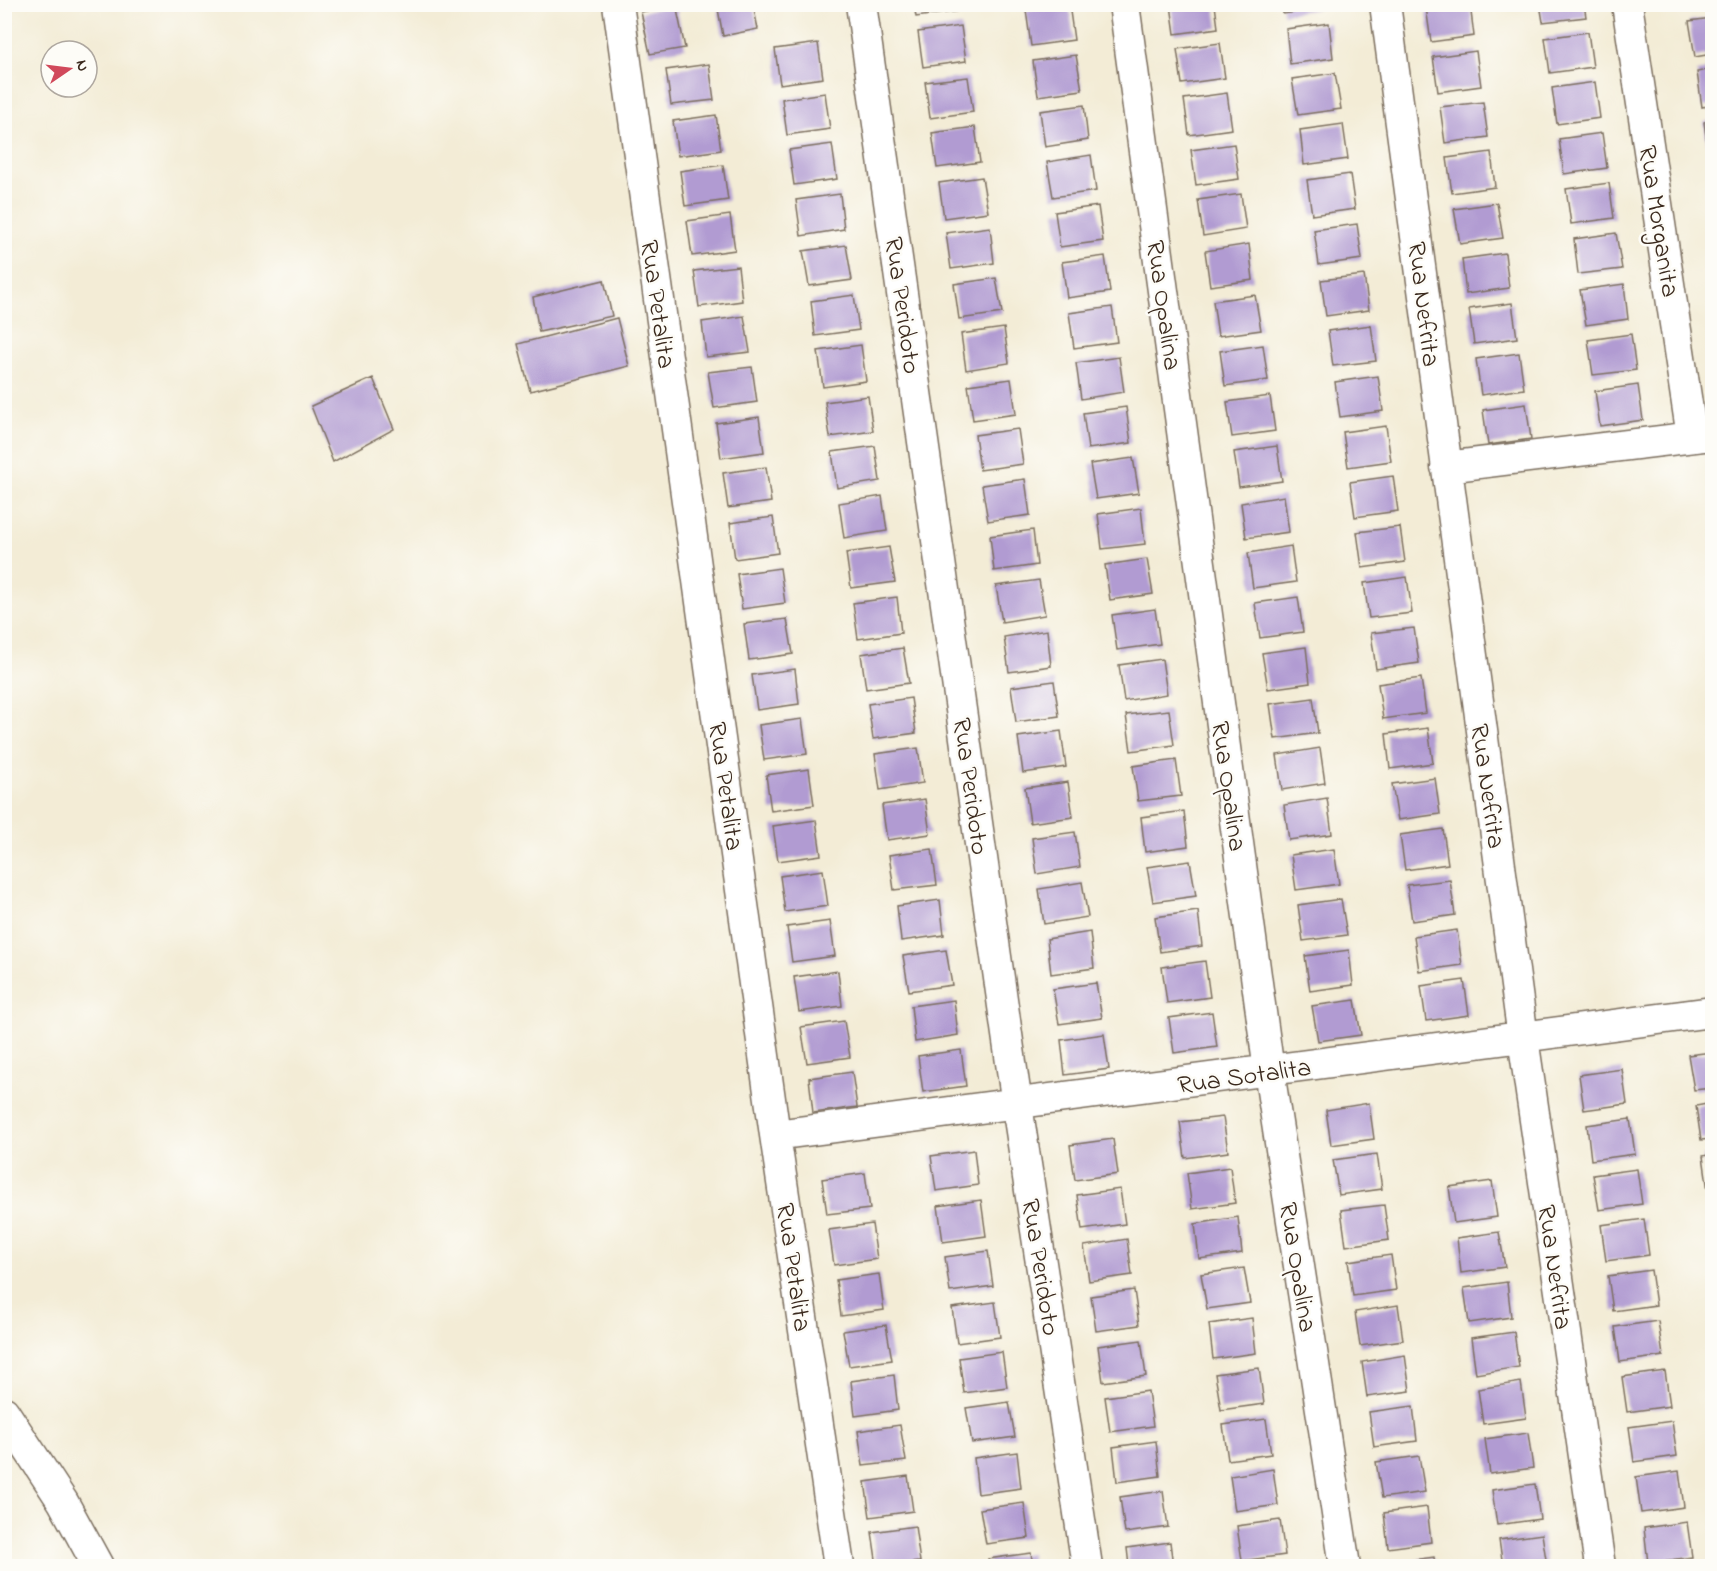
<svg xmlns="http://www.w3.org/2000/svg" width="1717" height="1571" font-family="'Indie Flower',sans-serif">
<rect width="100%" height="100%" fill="#fdfcf7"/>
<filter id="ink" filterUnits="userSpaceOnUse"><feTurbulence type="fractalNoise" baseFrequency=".0167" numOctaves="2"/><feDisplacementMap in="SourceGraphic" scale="12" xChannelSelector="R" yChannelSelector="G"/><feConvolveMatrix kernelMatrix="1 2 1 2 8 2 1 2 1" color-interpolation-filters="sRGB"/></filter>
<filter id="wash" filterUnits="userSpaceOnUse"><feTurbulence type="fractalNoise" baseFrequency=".008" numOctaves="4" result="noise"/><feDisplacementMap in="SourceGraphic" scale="24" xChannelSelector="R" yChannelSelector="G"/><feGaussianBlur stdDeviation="1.35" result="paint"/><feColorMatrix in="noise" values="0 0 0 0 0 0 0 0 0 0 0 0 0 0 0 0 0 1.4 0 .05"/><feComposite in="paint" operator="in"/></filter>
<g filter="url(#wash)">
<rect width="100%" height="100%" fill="#f3ecd6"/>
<g id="blocks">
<path fill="#b19bd2" d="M717 4H753L758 29 723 36Z
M1069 4 1074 40 1031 46 1026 10Z
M1282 4H1326V8L1283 14Z
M1441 4H1470L1474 36 1431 42 1426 7Z
M1540 4H1584L1586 17 1543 22Z
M676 5 685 48 650 54 641 12Z
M914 5H958L959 11 916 17Z
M1171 5H1215L1218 28 1175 34Z
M1712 18V54L1695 57 1689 21Z
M1329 23 1333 58 1290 64 1286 29Z
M961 26 966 61 923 67 918 32Z
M1588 32 1593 67 1550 73 1545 38Z
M818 43 823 78 780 84 775 49Z
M1220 43 1225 78 1182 84 1177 49Z
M1476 51 1481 86 1438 92 1433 57Z
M1076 55 1082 90 1038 96 1033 61Z
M709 64 714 100 671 105 666 70Z
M1712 69V105L1702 107 1697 72Z
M1335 73 1341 109 1298 115 1292 79Z
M968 77 973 112 930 118 925 82Z
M1595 82 1600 118 1557 124 1552 88Z
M825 93 830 129 787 135 782 99Z
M1227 93 1232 129 1189 135 1184 99Z
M1483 102 1488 137 1445 143 1440 107Z
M1084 105 1088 140 1045 147 1040 111Z
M716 115 721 150 678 156 673 121Z
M1712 120V157H1709L1704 122Z
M1343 124 1348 159 1304 165 1300 130Z
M975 127 980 162 937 168 932 133Z
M1602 133 1607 168 1564 174 1559 139Z
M832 144 837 179 794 185 789 150Z
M1234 144 1239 179 1196 185 1191 150Z
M1491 152 1495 187 1452 193 1447 158Z
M1091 155 1096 191 1053 197 1047 162Z
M723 165 728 200 685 206 680 171Z
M1350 174 1355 209 1312 215 1307 180Z
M982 177 988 212 944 218 939 183Z
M1609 183 1614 218 1571 224 1566 189Z
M840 194 844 229 801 236 796 200Z
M1241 194 1246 229 1203 236 1198 200Z
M1497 203 1503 238 1460 244 1454 209Z
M1098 206 1103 241 1060 247 1055 212Z
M730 215 735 250 692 256 687 221Z
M1357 224 1362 259 1319 265 1314 230Z
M990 227 994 263 951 269 946 233Z
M1616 233 1622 269 1578 274 1574 239Z
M1249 244 1253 280 1210 286 1205 251Z
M846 245 852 280 809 286 803 251Z
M1505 253 1509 288 1466 294 1462 259Z
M1105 256 1110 292 1067 298 1062 262Z
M738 266 742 301 699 307 694 271Z
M1364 275 1369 310 1326 316 1321 280Z
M996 278 1002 313 959 319 954 284Z
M604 280 612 316 539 332 533 297Z
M1624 284 1628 319 1586 325 1580 290Z
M854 295 859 330 815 336 811 301Z
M1255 295 1261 330 1218 336 1213 301Z
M1512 303 1517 338 1474 344 1469 309Z
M1112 307 1117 342 1074 348 1069 313Z
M744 316 750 352 706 357 702 322Z
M617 318 629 366 530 391 518 344Z
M1371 325 1376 361 1333 366 1328 331Z
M1004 328 1009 363 966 370 961 334Z
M1631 334 1636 370 1593 375 1588 340Z
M861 345 866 381 823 387 818 351Z
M1263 345 1268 380 1225 386 1220 351Z
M1519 353 1524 389 1481 395 1476 359Z
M1119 357 1124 392 1081 399 1076 363Z
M752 367 757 402 714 408 708 372Z
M1378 376 1383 411 1340 417 1335 382Z
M373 378 394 429 333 462 311 406Z
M1011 379 1016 414 973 420 968 385Z
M1638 385 1643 420 1600 426 1595 391Z
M868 396 873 431 830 437 825 402Z
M1270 396 1275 431 1232 437 1227 402Z
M1526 404 1531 439 1488 445 1483 410Z
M1126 407 1131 443 1088 449 1083 413Z
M759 417 764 452 721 458 716 423Z
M1386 426 1391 461 1348 467 1343 432Z
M1018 429 1023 464 980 470 975 435Z
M875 446 880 481 837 488 832 452Z
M1277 446 1282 481 1239 487 1234 452Z
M1133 458 1139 493 1096 499 1090 464Z
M766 467 771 502 728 508 723 473Z
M1393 476 1398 511 1355 517 1350 482Z
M1025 479 1030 515 988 521 982 485Z
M882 496 887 531 844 538 839 503Z
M1284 496 1289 532 1246 538 1241 503Z
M1141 508 1145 544 1102 549 1098 514Z
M773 517 778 553 735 559 730 523Z
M1400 527 1405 562 1362 568 1357 532Z
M1033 530 1037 565 994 571 990 536Z
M1291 546 1296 582 1253 588 1248 553Z
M889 547 895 582 851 588 846 553Z
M1147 559 1153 594 1110 600 1105 565Z
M780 568 785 603 742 609 737 574Z
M1407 577 1412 613 1369 618 1364 583Z
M1039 580 1045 615 1002 622 996 586Z
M897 597 901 633 858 639 853 603Z
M1298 597 1303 632 1260 638 1255 603Z
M1155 609 1160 644 1117 650 1112 615Z
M787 619 793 654 749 660 744 624Z
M1414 628 1419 663 1376 669 1371 633Z
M1047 630 1051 666 1009 672 1004 637Z
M1306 647 1310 683 1268 689 1262 653Z
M903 648 909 683 866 689 861 654Z
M1162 659 1167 694 1124 701 1119 665Z
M795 669 799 704 757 710 752 675Z
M1421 678 1426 713 1383 719 1378 684Z
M1054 681 1059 716 1016 722 1011 687Z
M911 698 916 733 873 739 868 704Z
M1313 698 1318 733 1275 739 1270 704Z
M1169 710 1174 745 1131 751 1126 715Z
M802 719 807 754 764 760 759 725Z
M1428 728 1433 763 1390 769 1386 734Z
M1061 731 1066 767 1023 773 1018 737Z
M918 748 923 783 880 790 875 754Z
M1320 748 1325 783 1282 790 1277 755Z
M1176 760 1181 796 1138 801 1133 766Z
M809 769 814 805 771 811 766 775Z
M1435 778 1440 814 1398 820 1392 784Z
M1068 782 1073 817 1030 823 1025 788Z
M1327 798 1332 834 1289 840 1284 805Z
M925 799 930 834 887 840 882 805Z
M1184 811 1188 846 1145 852 1141 817Z
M816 820 821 855 778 861 773 826Z
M1443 829 1448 864 1405 870 1400 835Z
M1075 832 1080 867 1037 874 1032 838Z
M932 849 937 885 894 890 889 855Z
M1334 849 1339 884 1296 890 1291 855Z
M1190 861 1196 896 1153 902 1147 867Z
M823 870 828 906 785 912 780 876Z
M1450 880 1455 915 1412 921 1407 885Z
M1082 882 1088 917 1044 924 1039 889Z
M1341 899 1347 935 1303 941 1298 905Z
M940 900 944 935 901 941 897 906Z
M1198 911 1202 946 1160 952 1155 917Z
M830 921 835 956 792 962 787 927Z
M1457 930 1462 965 1419 971 1414 936Z
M1090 932 1094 968 1051 974 1047 939Z
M946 950 952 985 909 991 903 956Z
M1349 950 1353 985 1310 991 1305 956Z
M1205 961 1210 997 1167 1003 1162 967Z
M838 971 842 1006 799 1012 794 977Z
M1464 980 1469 1015 1426 1021 1421 986Z
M1096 983 1102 1018 1059 1024 1053 989Z
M954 1000 958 1035 915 1042 911 1006Z
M1355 1000 1361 1035 1318 1041 1312 1006Z
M1212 1012 1217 1047 1174 1053 1169 1018Z
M844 1021 850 1057 807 1063 801 1027Z
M1104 1034 1109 1069 1065 1075 1061 1040Z
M961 1050 966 1086 923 1092 918 1056Z
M1712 1052V1088L1694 1090 1688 1055Z
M1622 1069 1627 1104 1584 1110 1579 1075Z
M852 1072 857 1107 813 1113 809 1078Z
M1369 1103 1374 1139 1331 1145 1326 1110Z
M1712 1103V1139L1701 1140 1696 1106Z
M1223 1117 1228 1152 1185 1158 1180 1122Z
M1630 1119 1635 1154 1591 1160 1587 1125Z
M1113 1139 1118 1174 1075 1180 1070 1145Z
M974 1150 978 1185 936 1191 931 1156Z
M1377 1154 1382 1189 1339 1195 1333 1160Z
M1712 1154V1191H1708L1703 1156Z
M1230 1167 1235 1203 1192 1209 1187 1173Z
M1637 1169 1642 1204 1599 1210 1593 1175Z
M865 1173 870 1209 827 1214 822 1179Z
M1492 1181 1497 1217 1454 1223 1449 1187Z
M1120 1189 1125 1224 1082 1230 1077 1195Z
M981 1200 986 1236 943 1242 938 1206Z
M1384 1205 1389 1240 1346 1246 1341 1210Z
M1238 1217 1242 1253 1199 1259 1195 1224Z
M1644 1219 1649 1255 1606 1261 1601 1225Z
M872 1224 877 1259 834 1265 829 1230Z
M1499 1232 1505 1267 1461 1273 1457 1238Z
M1127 1239 1132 1275 1089 1281 1084 1246Z
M988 1251 993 1286 950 1292 945 1257Z
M1391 1255 1396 1290 1353 1296 1348 1261Z
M1244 1268 1250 1303 1207 1309 1201 1274Z
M1651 1270 1656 1305 1613 1311 1608 1276Z
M879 1274 884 1310 841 1316 836 1280Z
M1507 1282 1511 1317 1469 1323 1464 1288Z
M1134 1290 1139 1325 1096 1331 1091 1296Z
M995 1302 1000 1337 957 1343 952 1308Z
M1398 1305 1403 1340 1360 1346 1355 1312Z
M1252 1318 1256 1353 1213 1359 1209 1324Z
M1658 1321 1663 1356 1620 1362 1615 1327Z
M886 1325 892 1360 849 1366 843 1331Z
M1514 1332 1519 1367 1476 1374 1471 1338Z
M1141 1340 1146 1376 1103 1382 1098 1346Z
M1002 1352 1007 1387 964 1393 959 1358Z
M1405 1355 1410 1391 1367 1397 1362 1362Z
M1259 1368 1264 1404 1221 1410 1215 1374Z
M1665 1371 1670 1406 1627 1412 1622 1377Z
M894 1375 898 1410 855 1416 851 1381Z
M1521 1382 1526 1418 1483 1424 1478 1389Z
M1148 1391 1153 1426 1110 1432 1105 1397Z
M1009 1402 1015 1437 972 1443 966 1408Z
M1413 1406 1417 1441 1374 1447 1369 1412Z
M1266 1419 1271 1454 1228 1460 1223 1425Z
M1672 1421 1677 1456 1634 1462 1629 1427Z
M900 1425 906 1461 863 1466 858 1431Z
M1528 1433 1533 1468 1490 1474 1485 1439Z
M1156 1441 1160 1476 1117 1482 1113 1447Z
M1017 1452 1021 1488 978 1494 974 1458Z
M1419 1456 1425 1492 1382 1498 1376 1462Z
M1273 1469 1278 1505 1235 1511 1230 1476Z
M1679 1471 1684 1507 1641 1513 1636 1477Z
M908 1476 913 1511 870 1517 865 1482Z
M1535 1484 1540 1519 1497 1525 1492 1490Z
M1163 1491 1168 1527 1125 1533 1120 1497Z
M1024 1503 1029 1538 986 1544 980 1509Z
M1427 1507 1431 1542 1388 1548 1384 1513Z
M1280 1520 1285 1555 1242 1561 1237 1526Z
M1687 1522 1692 1557 1648 1563 1644 1528Z
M915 1526 920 1562 877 1566 872 1532Z
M1542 1534 1547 1566H1503L1499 1540Z
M1170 1542 1173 1566H1129L1127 1548Z
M1031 1553 1033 1566H989L988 1559Z
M1434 1557 1435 1566H1391V1563Z"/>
</g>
</g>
<g filter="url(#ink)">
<use href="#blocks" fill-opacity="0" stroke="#7b6e5e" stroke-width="1.5"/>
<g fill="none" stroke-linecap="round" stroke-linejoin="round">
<g stroke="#7b6e5e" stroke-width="33">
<path id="minor" d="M618 4 775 1135 839 1566
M861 4 1017 1105 1087 1566
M1124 4 1269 1071 1345 1566
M1385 4 1523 1038 1600 1566
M1627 4 1692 437
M1446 467 1711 435
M775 1135 1712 1012
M4 1412 63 1502 98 1566"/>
</g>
<use href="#minor" stroke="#fff" stroke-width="30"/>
</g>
</g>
<g text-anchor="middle" stroke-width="5" stroke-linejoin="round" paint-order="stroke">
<g font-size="26" fill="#3b2a1e" stroke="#fdfcf7">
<text transform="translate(1660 221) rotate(81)" y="9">Rua Morganita</text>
<text transform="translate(659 304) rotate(82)" y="9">Rua Petalita</text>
<text transform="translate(1425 304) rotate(83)" y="9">Rua Nefrita</text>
<text transform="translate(904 305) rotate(82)" y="9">Rua Peridoto</text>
<text transform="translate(1165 305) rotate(82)" y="9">Rua Opalina</text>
<text transform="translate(727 786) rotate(82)" y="9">Rua Petalita</text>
<text transform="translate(972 786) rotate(82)" y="9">Rua Peridoto</text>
<text transform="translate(1230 786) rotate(82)" y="9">Rua Opalina</text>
<text transform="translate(1489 786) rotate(82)" y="9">Rua Nefrita</text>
<text transform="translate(1244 1075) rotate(-8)" y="9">Rua Sotalita</text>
<text transform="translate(795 1267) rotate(82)" y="9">Rua Petalita</text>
<text transform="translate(1042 1267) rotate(81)" y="9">Rua Peridoto</text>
<text transform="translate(1299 1267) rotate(81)" y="9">Rua Opalina</text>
<text transform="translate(1556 1267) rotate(82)" y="9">Rua Nefrita</text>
</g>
</g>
<rect width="1717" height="1571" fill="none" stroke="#fdfcf7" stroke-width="24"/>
<g transform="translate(69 69) rotate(76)"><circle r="28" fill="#fdfcf7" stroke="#afa8a0" stroke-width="1.5"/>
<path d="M0-4.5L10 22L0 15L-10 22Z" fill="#d1495b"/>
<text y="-9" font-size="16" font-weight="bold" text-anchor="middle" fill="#3b2a1e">N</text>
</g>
</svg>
